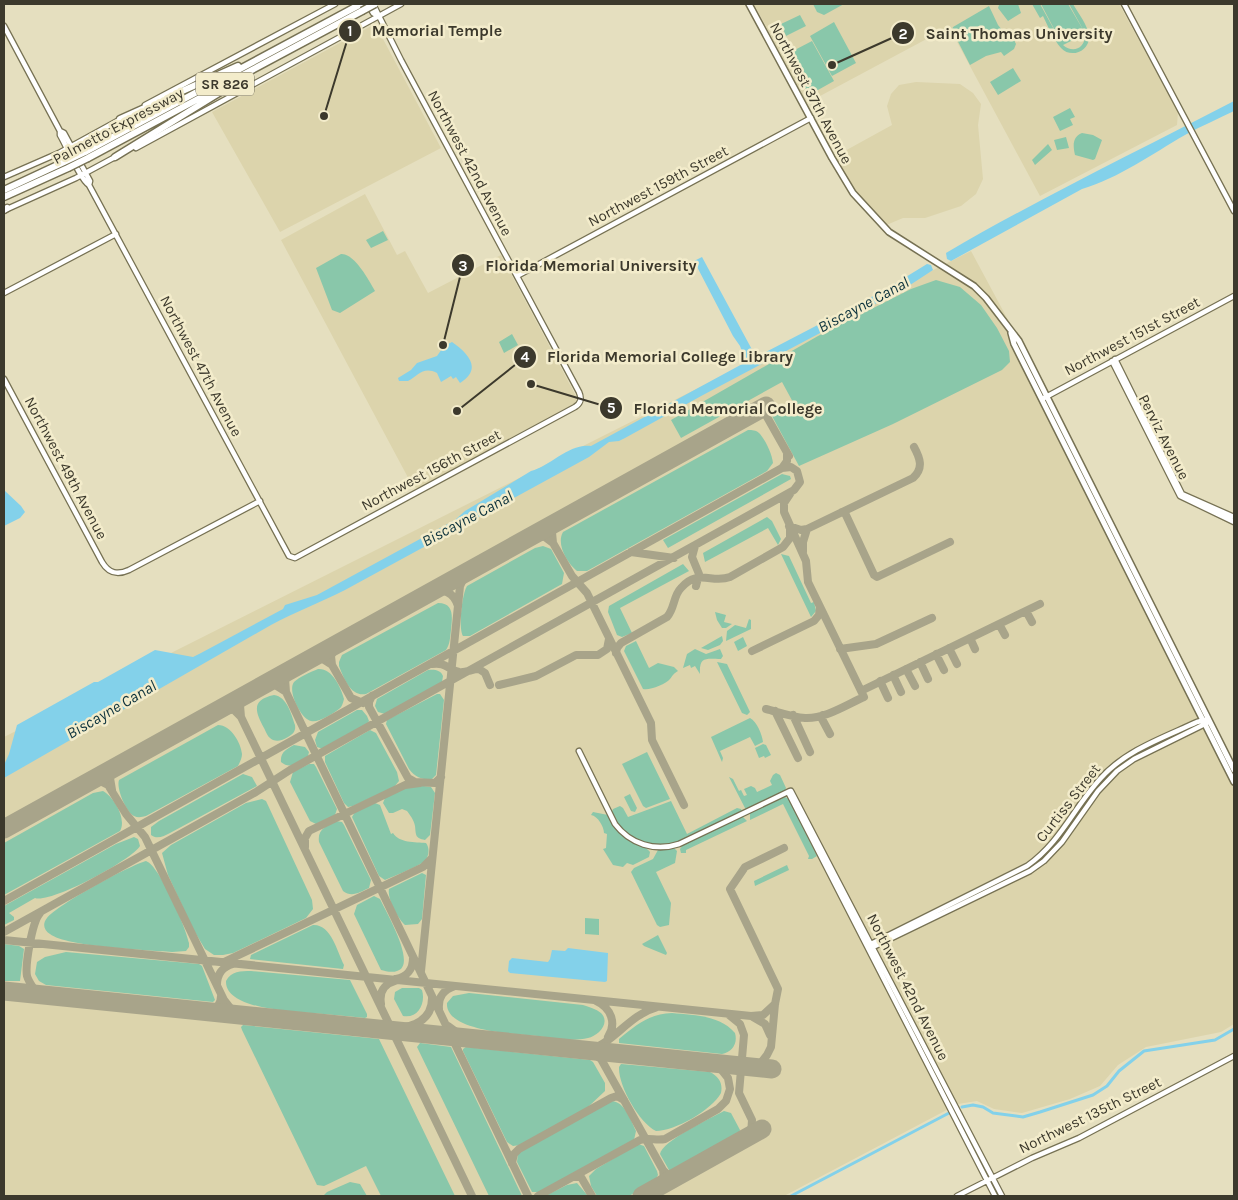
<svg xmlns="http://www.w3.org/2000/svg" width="1238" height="1200" font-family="Karla,sans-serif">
<rect width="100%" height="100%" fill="#e5dfbf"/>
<path fill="#dcd4ac" d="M754 4H1119L1178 111 1177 125 1040 196 949 27 807 103Z
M375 24 441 148 280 232 212 112Z
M916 82 960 84 973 93 981 104 978 125 983 179 976 194 961 206 925 218H903L884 226 864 207 832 158 892 125 887 106 891 94 899 85Z
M365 194 397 255 405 251 428 293 501 255 577 398 575 403 418 488 414 487 412 485 281 240Z
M971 251 1051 400 1234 769V1024L1221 1032 1146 1047 1118 1065 1100 1086 1070 1099 1022 1113 994 1109 977 1101 958 1104 784 1196H4V737Z"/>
<path fill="#89c7aa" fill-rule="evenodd" d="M813 4H844L824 15 817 12Z
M1002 4H1018L1021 13 1008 21 998 8 999 5Z
M1032 4H1040L1062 44 1041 4H1068L1085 33 1069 4H1073C1078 13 1088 25 1089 36 1090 51 1071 59 1061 48 1053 39 1048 26 1043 16L1040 18ZM1085 34C1086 48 1073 54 1063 45Z
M989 6 998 25 1007 36 1011 34 1016 44 1014 49 1004 56 1001 52 986 56 970 65 952 30 953 27Z
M800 15 806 26 786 36 781 24Z
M834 22 856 63 832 76 810 36Z
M812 41 834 81 809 95 787 54Z
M1013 68 1021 81 998 95 990 82Z
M1070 108 1075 117 1070 119 1073 125 1060 131 1053 117Z
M1082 133 1093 135 1102 140 1095 159 1093 160 1075 155C1073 146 1072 137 1082 133Z
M1066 137 1069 148 1057 150 1054 140Z
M1048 144 1052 150 1035 165 1032 160Z
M383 231 388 240 371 248 366 240Z
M341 254C354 253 369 280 375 291L340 313 332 310 316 268Z
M936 280 960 287 981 305 997 328 1009 351 1010 362 1002 370 893 424 799 466 772 416 794 404 782 382 681 438 671 420 818 336 911 289Z
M512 334 518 345 504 353 499 342Z
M748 430C752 430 756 430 759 433 765 439 772 454 773 463L767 471 587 571H577C567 563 556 544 563 532Z
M782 474 790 476 791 479 668 548 663 540Z
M767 517 772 521 781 539 778 545 768 528 705 562 703 553Z
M543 546 551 549 564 573 562 584 470 636H463C458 628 462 594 467 586L535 548Z
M781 554 789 556 811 603 814 602 816 611 811 617Z
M683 564 689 571 620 608 632 633 622 637 617 635 608 612 609 606Z
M438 603C455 603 452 618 451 630 450 638 450 644 446 650L366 694C351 697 344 679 339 666V662L342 655Z
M715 612 726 615 724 622 732 624 726 628H722L717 620Z
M749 619 751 620V629L726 641 727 631 735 625 746 628Z
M722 636 723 641 720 645 708 650 701 648Z
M743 637 747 646 738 651 734 642Z
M636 641 649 668 658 663 674 667 678 671C673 674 673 675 670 679 666 684 649 691 643 689L624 651 626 646Z
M695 649 706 654 720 649 723 656 721 659C706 659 699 656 700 674L695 666 691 668 690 665 683 668 687 654Z
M717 662 727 664 750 712 747 715 742 713Z
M318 669C332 668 341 687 344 699 343 703 342 707 339 709 333 714 318 723 311 721 301 719 287 691 294 682 299 677 311 672 318 669Z
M428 670C434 669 441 670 443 676L442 682 385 714 378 712 375 706 377 699Z
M437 694H440L444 700 436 775 431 780C421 779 415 777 409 769L386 724 387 720Z
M274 695C287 697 291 713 295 725 296 731 293 734 288 737 283 740 278 742 273 740 268 738 266 732 264 728 255 711 251 700 274 695Z
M357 710H362L367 716 369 721 367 724 323 749 317 747 315 740 318 732Z
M750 718C757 722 762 734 763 742L755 746 750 737 720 751 723 758 722 762 711 737Z
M218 725C231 725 241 743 242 754 242 758 240 762 238 766L146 816C142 817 138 818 134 816 126 812 116 788 119 780Z
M370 730 376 733 397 772 399 781 394 787 353 806 348 807 344 803 325 762V756Z
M763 744 766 745 771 755 765 758 764 756 759 758 755 748Z
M294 745 305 747 309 752 308 756C299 763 290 770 281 762 280 752 287 749 294 745Z
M647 752 670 799 646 808 643 806 622 764Z
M309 764H314L316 767 337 809 335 815 316 824 310 821 290 782 293 772Z
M776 773 780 775 786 788 785 791 747 810 745 808 729 777 733 779 739 791 741 790 744 796 747 795 744 789 751 786 755 788 757 792 772 785 770 781 773 775Z
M243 774 252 777 257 786 170 833C164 836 157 840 151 835V827L159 821Z
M417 785 431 787 435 793 430 835 425 840C415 838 416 835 415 826 414 820 410 815 407 811L402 809 393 813H389L383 803 385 798 409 786Z
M103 791C114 797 127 819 120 831L4 895V843L93 793Z
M630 794 637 808 635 812 631 811 624 797Z
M785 797 789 799 817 856 812 859H808L809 856 783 804 750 820V812Z
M262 799 266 801 312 900 313 909 306 918 233 953 223 955H214L205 949 193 929 168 875 162 853 171 845 246 803Z
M671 801 687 834 737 808 741 809 742 811 741 813C697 834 645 871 611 814L613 809 620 806 623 808 628 817Z
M375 803 380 805 391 834 393 833C399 843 415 842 426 843 430 848 429 856 425 861 419 866 392 877 385 880L379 876 352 817 355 812Z
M593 812 608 815C614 825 620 834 629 840 636 845 646 846 650 852L649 857 633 865 627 863 623 867 613 865 603 849 606 848 607 834 604 833C604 827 598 816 591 815Z
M742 816 747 821 686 850V853H681L680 849 683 845Z
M336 821 342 822 344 825 371 880 369 888C360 892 352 898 343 891L319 842C317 829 327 826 336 821Z
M134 837 138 839 140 846C132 860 50 904 35 898L9 913 14 917V920L4 925V906L116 844Z
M674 848 677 851 675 863 656 872 671 903 669 925 660 927 657 925 631 872 634 868 653 859 658 850Z
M146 861C160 866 186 928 189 943V947L186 951 172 952C147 950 67 947 50 934 44 930 42 924 47 918 57 905 130 865 146 861Z
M787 865 789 870 755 886 754 881Z
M422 873 426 875 422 919 418 924 405 925C398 919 387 899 389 889Z
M374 896 380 899C385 910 418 966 397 971 392 973 385 971 381 970L354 914 357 905Z
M585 918 599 919V935L585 934Z
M313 925C331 924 337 951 344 965L343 969 250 959 251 955Z
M658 935 667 953 666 955 644 946 642 944Z
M4 944 19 946 24 949 20 981H4Z
M66 952 199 964 202 966 215 1000 213 1002 46 985 39 981 35 974 37 962 45 957Z
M251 971 350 980 367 1014V1017L365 1018C346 1016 328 1014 310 1013 291 1011 225 1009 226 981 231 971 241 971 251 971Z
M402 988H419L422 990C426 1003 418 1019 403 1016L394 999 395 992Z
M469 993 583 1005C589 1007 596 1009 601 1013 611 1023 598 1036 588 1038 572 1042 554 1038 538 1036 518 1034 445 1032 447 1003L453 996Z
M672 1013C693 1015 720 1015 735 1033 738 1044 732 1052 722 1054L619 1043V1039C636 1025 649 1014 672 1013Z
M243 1025 379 1039 455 1196H381L366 1166 324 1186 317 1185 242 1030 241 1027Z
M420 1043 451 1047 522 1196H489L417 1047Z
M466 1047 590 1060 593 1062 605 1083V1091L587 1108 520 1145 513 1146 507 1142 463 1051V1049Z
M621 1064 710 1072C719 1077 723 1083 721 1093 712 1110 675 1131 656 1131 639 1123 618 1085 619 1067Z
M611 1101C625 1101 631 1121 636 1131L634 1140 539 1192H532L517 1162 518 1153Z
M724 1111 731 1113 740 1130 739 1135 675 1171 669 1170 660 1154C662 1141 711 1118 724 1111Z
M638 1144 644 1146 657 1171 658 1175 654 1182 629 1196H597L591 1186 589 1176 596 1169Z
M350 1182 360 1184 367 1196H323L327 1192Z
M577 1183 588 1196H545L567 1185Z"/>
<path fill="#83d1ea" d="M1234 101V111C1218 119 1201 126 1185 135 1152 154 1119 178 1082 189L951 261 947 259 946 253C1040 198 1138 151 1234 101Z
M702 257 756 357 883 291 927 264 931 265 933 270 907 287 703 395 625 438 619 441 609 442 589 457 345 590C321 602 295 612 271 625L4 778V765L9 754 17 725 94 682H98L155 650 193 657 201 653 283 609 285 605 317 595 455 520 465 511 531 471C551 466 569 443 591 446L746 362 740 346 733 336 694 261Z
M452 342C468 353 483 369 460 383L456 377 453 379 451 376 441 382 437 373C423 366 418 376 408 381H399L398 378 411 370 417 363 437 356 444 346Z
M4 490 21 506 25 512 20 518 4 526Z
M568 948 608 953 607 981 605 982 510 973 508 971 509 961 512 958 548 962 550 959 552 950 565 951Z"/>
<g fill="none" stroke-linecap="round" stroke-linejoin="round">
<path stroke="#83d1ea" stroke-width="3" d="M962 1107 973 1105 983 1107 993 1113 1023 1117 1040 1112 1093 1095 1107 1086 1119 1071 1144 1051 1215 1040 1234 1029
M791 1196 949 1113"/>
<path stroke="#a8a48a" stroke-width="8" d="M762 408 789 456
M842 512 845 513 874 575 877 577 950 542
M559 520 552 532 553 543 572 576 587 593 651 723 652 740 684 805
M789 526 801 530 807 529 913 478C924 468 920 458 914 447
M532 535 545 537 553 543
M695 546 692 557 699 574 696 586
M631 552 674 558
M803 552V542L807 529
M430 592C443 588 454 592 458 606
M1026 611 1032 622
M999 624 1005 635
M970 638 975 649
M337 644 331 656 332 665 351 698 363 703
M949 648 957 664
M840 649 876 644 932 618
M752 651 814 621 819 615 820 607
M616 653 617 648 621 643 667 617C675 608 673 596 681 588 698 568 712 584 730 577L783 547 790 538V528
M936 654 944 670
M308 660 321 658 332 665
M920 662 928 679
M432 664C446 662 447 669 459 672 466 673 472 669 479 669L485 673 490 685
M294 667 285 678 286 692 528 1196
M906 669 915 686
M893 675 901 692
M880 681 888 698
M264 684 275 685 286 692
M499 685 536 676 576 655H598L607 649 609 639
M861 691 1040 604
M246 694 240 705 241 717 472 1196
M372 696 369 702V707L408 778 415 782 435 783 441 777
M220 709 234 710 241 717
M766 709C778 712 792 717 805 718 825 719 846 705 864 697L808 582 806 561 784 512V503L790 494
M775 711 798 758
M793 715 810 752
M823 715 822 719 830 734
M90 781H100L108 785 126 814 145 837 224 1000 231 1009 244 1015
M112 790 110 778 116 766
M305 847V838L309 831 405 785 420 783
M4 901 782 468 787 461V454
M4 932 256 792 290 770 794 490 800 482 797 471 791 467 782 468
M4 940 751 1016 763 1015 775 1004
M224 962 423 867 432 858
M421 971 460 586 465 575 473 568
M396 979C407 977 413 969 413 958
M217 985C217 974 222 967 233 964
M37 994C34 988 29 983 27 976 25 965 32 922 40 913
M596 1001C611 1008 617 1023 608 1037
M381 1004C379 992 384 984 395 981
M439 1009C438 997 443 990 455 986
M208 1011C216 1010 221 1005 221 996
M729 1015 740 1024 744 1035 739 1093 752 1120 751 1135
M753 1017 765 1024 770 1035
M448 1026 459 1034 476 1039
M382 1029C403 1029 433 1026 432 997
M587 1050C610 1047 629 1015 655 1008
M590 1051 601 1059 663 1170 664 1179 661 1186
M757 1068 767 1055 771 1047 775 1004 778 989 730 889 745 867 784 848
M512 1163 514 1154 519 1149 611 1098 617 1096 624 1100
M663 1170 669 1176H678
M573 1177H581L592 1196
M538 1196 640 1140C649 1137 656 1141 665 1139L718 1109 726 1101 730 1089 728 1078 720 1068 709 1063"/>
<path stroke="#a8a48a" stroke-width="19" d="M4 829 766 406
M4 991 772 1069
M642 1196 762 1129"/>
<g stroke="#767153" stroke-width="7">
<path id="secondary" d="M368 4 373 13 378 16
M1124 4 1234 211
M4 26 60 131V135C67 147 80 179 89 185L289 556 295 558 575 407C581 403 582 399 579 392L401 60 373 4
M145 105 335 4
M60 131 64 133 90 181 89 185
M136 148 401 4
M4 177 59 153 121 119
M5 210 76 178 117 156
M517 276 811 118
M4 293 116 234
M1115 359 1182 494 1234 517
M1112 361 1180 496 1234 522
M4 379 102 562C109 574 118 575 129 570L260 501
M1044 398 1234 296
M579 751 615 824C630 844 655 852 679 844L790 791
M791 791 1002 1196
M788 792 995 1196
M869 945 1027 866C1061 842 1074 807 1101 778 1126 750 1165 737 1197 722L1205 720
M871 948 1030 871 1044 861 1062 842 1098 791 1117 771 1134 759 1207 723
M957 1196 1032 1158 1079 1138 1234 1056"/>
</g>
<g stroke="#767153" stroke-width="8">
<path id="primary" d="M749 4 832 158 853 193 889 232 974 286 986 298 1019 341 1234 770
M1011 333 1014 344 1234 782"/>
</g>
<g stroke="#767153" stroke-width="9">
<path id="highway" d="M120 119 238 66
M85 152 361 4
M115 157 227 88
M88 158 362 11
M4 190 64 162
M4 197 68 168
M4 210 7 208"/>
</g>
<use href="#secondary" stroke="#fff" stroke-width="4.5"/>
<use href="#primary" stroke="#fff" stroke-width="5"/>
<use href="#highway" stroke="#fff" stroke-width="6"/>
<g stroke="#767153" stroke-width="9" stroke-linecap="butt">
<path id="highway-bridge" d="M362 11 375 4
M64 162 85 152
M68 168 88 158"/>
</g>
<use href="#highway-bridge" stroke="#fff" stroke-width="6"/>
</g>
<g text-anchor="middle" stroke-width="5" stroke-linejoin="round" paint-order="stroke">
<rect fill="#f3eccb" stroke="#736f5c" stroke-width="1" x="196" y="72.5" width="58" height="23" rx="4"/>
<g font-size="14" font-weight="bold" fill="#3c392c">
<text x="225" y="89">SR 826</text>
</g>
<g font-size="15" fill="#3c392c" stroke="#f3eccb">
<text transform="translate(811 93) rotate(62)" y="5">Northwest 37th Avenue</text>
<text transform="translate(118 126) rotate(-28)" y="5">Palmetto Expressway</text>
<text transform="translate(470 163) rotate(62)" y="5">Northwest 42nd Avenue</text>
<text transform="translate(658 186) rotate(-28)" y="5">Northwest 159th Street</text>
<text transform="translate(1132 336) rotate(-28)" y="5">Northwest 151st Street</text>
<text transform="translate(201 366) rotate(62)" y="5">Northwest 47th Avenue</text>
<text transform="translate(1164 437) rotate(63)" y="5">Perviz Avenue</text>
<text transform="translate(66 468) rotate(62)" y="5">Northwest 49th Avenue</text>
<text transform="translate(431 470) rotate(-28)" y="5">Northwest 156th Street</text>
<text transform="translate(1068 803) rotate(-52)" y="5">Curtiss Street</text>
<text transform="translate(908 987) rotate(63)" y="5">Northwest 42nd Avenue</text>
<text transform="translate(1090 1115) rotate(-26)" y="5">Northwest 135th Street</text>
</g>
<g font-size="16" font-style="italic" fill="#0c323c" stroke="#f3eccb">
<text transform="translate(863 304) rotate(-28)" y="6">Biscayne Canal</text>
<text transform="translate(467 518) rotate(-28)" y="6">Biscayne Canal</text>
<text transform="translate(111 709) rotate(-30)" y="6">Biscayne Canal</text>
</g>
</g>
<path fill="none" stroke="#3c392c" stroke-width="2" d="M324 116L350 31M832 65L903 33M443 345L463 265M457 411L525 357M531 384L611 408"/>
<g fill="#3c392c" stroke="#f3eccb" stroke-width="2">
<circle cx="324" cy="116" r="5"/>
<circle cx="832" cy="65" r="5"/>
<circle cx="443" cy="345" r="5"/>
<circle cx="457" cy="411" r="5"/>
<circle cx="531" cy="384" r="5"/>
<circle cx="350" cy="31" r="12"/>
<circle cx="903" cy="33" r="12"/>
<circle cx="463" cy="265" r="12"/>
<circle cx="525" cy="357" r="12"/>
<circle cx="611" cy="408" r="12"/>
</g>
<g font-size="15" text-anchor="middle" font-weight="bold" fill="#fff">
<text x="350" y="36">1</text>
<text x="903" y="39">2</text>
<text x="463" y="271">3</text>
<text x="525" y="362">4</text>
<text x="611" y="413">5</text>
</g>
<g font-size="16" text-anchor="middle" font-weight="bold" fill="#3c392c" stroke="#f3eccb" stroke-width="5" stroke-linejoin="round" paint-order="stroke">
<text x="437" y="36">Memorial Temple</text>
<text x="1019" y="39">Saint Thomas University</text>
<text x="591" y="271">Florida Memorial University</text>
<text x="670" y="362">Florida Memorial College Library</text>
<text x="728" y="414">Florida Memorial College</text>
</g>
<rect width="1238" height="1200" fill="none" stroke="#3c392c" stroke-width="10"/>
</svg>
